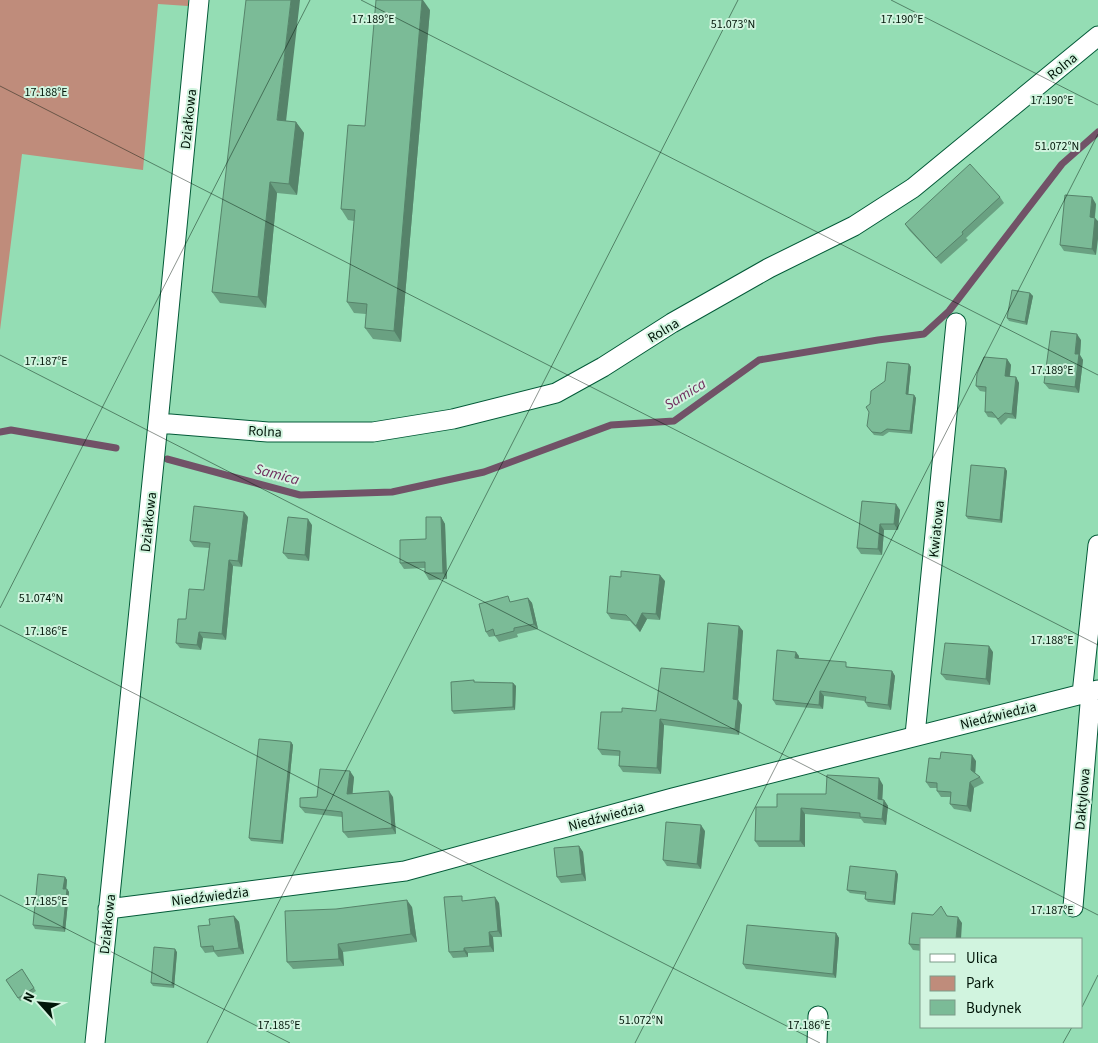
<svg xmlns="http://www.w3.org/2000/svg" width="1098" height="1043" font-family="'Source Sans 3',sans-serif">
<rect width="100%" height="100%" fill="#94ddb4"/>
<path fill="#bf8c7b" d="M0 0H188V6L158 4 143 170 22 154 0 330Z"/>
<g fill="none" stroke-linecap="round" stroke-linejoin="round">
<path stroke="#715267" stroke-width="7" d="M0 432 11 430 116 448
M167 459 300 495 392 492 484 472 611 425 674 421 759 360 878 340 924 334 949 311 1062 164 1098 132"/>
<g stroke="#035a38" stroke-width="21">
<path id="minor" d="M158 423 268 432H373L453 419 556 393 603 367 672 323 769 268 854 226 913 188 1098 36
M1082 694 1098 545
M915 735 956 323
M1073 907 1091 692
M108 909 405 871 673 798 1098 690
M95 1043 158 423 199 0
M817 1043 818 1016"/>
</g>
<use href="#minor" stroke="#fff" stroke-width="19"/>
</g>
<path fill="#6aa182" d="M430 10 401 342 373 339 365 328 366 314 354 313 347 302 354 221 348 220 341 209 365 126Z
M286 121 296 122 304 133 297 195 277 193 266 308 220 303 212 292Z
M1000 197 1004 203 966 238 968 240 941 264 909 230 905 224Z
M1096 204 1095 218 1096 255 1064 251 1060 245Z
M1030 293 1033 296 1027 325 1009 321 1007 318Z
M1081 340 1080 355 1083 360 1079 393 1049 389 1044 383Z
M1007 359 1011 365 1010 377H1016L1019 383 1016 419 1008 418 1001 425 996 418 988 417 985 412 986 392 980 391 976 386Z
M909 364 911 367 908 395H914L916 398 912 434 889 432 883 436 874 435 867 426Z
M1005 468 1007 471 1002 523 968 519 966 516Z
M862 501 900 510 898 530H884L882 555 861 554 857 548Z
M248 517 242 567 233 566 226 640 203 638 201 650 180 648 176 643 186 619 204 590 209 548 194 547 190 541Z
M441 517 445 524 447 579 429 580 425 573V568L404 569 400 563 426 539Z
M312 525 309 561 288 559 283 553Z
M665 581 660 620 647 619 640 632 630 621 611 619 607 613Z
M528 598 532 603 538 629 517 634 518 637 499 642 495 636 489 637 486 632 512 602Z
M739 626 743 631 738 700 742 705 739 735 664 725 661 774 623 772 619 766 620 756 602 755 598 749 622 712 656 711 704 672Z
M993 652 990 685 946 680 941 674Z
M799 656V658L850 667 892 671 895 676 891 710 868 707 865 702V701L824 696 823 709 776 705 773 700Z
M475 682 513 683 516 686 515 710 454 714 452 711Z
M291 742 293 745 283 844 251 841 249 838Z
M976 761 975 773 980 777 984 783 974 788 971 812 954 809 950 804V797H941L937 791V788H930L926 782Z
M354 777 352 794 393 797 396 834 348 838 343 832 342 817 305 813 300 807 317 797Z
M883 785 882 800H884L888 806 886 825 864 823 861 819 805 814V847H759L755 841 777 807 826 794Z
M705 831 701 869 667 866 663 860Z
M579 846 583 852 586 881 561 883 557 877Z
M898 874 895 905 868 902 865 899 866 895 850 893 847 890Z
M65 877 67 880 66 889H67L69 892 65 932 35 929 33 925Z
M465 901 499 903 502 937H493L494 952 468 953V957L453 958 449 952Z
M412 907 417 942 343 952 344 966 293 969 287 962Z
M234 916 239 922 244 954 218 957 214 952 205 953 201 947 210 925Z
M947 916 962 923 922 939V951L913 950 909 944Z
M836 933 839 938 836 978 746 969 743 964Z
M177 952 174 988 153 986 151 983Z
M22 969 36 991 20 1001 6 980Z"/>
<path fill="#56836a" d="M291 0H300L285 130 277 120Z
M422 0H423L430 10 401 342 394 331Z
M296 122 304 133 297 195 289 184Z
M270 182 277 193 266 308 258 297Z
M1092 197 1096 204 1094 223 1090 217Z
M1095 218 1098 221V239L1096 255 1092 249Z
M1030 293 1033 296 1027 325 1025 322Z
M1077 334 1081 340 1080 355 1083 360 1079 393 1075 387V354Z
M1007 359 1011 365 1009 381 1005 376Z
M909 364 911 367 908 397 906 394Z
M1016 377 1019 383 1016 419 1012 414Z
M914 395 916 398 912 434 910 431Z
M1005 468 1007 471 1002 523 1000 520Z
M896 504 900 510 898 530 894 524Z
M244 512 248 517 242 567 238 561Z
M441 517 445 524 447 579 443 573Z
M308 519 312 525 309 561 305 555Z
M880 524 884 530 882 555 878 549Z
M229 560 233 566 226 640 222 634Z
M660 575 665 581 660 620 656 614Z
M528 598 532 603 538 629 534 624Z
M642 613 647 619 640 632 636 626Z
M739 626 743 631 738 702V700L742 705 739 735 735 729 733 699Z
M199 632 203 638 201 650 197 645Z
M989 646 993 652 990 685 986 679Z
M796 652 799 656 798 663 795 658Z
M892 671 895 676 891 710 888 705Z
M513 683 516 686 515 710 513 707Z
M820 691 824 696 823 709 819 705Z
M660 719 664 725 661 774 657 768Z
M291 742 293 745 283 844 281 841Z
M972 755 976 761 975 776 971 770Z
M350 771 354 777 352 800 347 794Z
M879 778 883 785 882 805 878 799Z
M970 782 974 788 971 812 967 806Z
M389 791 393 797 396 834 392 828Z
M884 800 888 806 886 825 882 819Z
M801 808 805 814V847L800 841Z
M701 825 705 831 701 869 697 864Z
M579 846 583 852 586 881 582 874Z
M896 871 898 874 895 905 893 902Z
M65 877 67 880 66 892 63 889Z
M67 889 69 892 65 932 63 928Z
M495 897 499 903 502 937 498 931Z
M407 900 412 907 417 942 411 934Z
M234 916 239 922 244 954 239 948Z
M958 917 962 923 961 939H956Z
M489 932 493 937 494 952 490 946Z
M836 933 839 938 836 978 833 974Z
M338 944 343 952 344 966 339 959Z
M464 948 468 953V957L464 951Z
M175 949 177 952 174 988 172 985Z"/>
<path fill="#7bbb97" stroke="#56836a" d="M246 0H291L277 120 296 122 289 184 270 182 258 297 212 292Z
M376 0H422L394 331 365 328 367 304 347 302 355 210 341 209 348 125 365 126Z
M970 164 1000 197 962 232 963 234 936 258 905 224Z
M1065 195 1092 197 1090 217 1095 218 1092 249 1060 245Z
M1012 290 1030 293 1025 322 1007 318Z
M1051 331 1077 334 1075 354H1079L1075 387 1044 383Z
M984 357 1007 359 1005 376 1016 377 1012 414 1005 413 998 419 992 412H985L986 387 976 386 977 374Z
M887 362 909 364 906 394 914 395 910 431 887 429 881 433 872 432 867 426 869 412 866 407 870 404 871 391 885 381Z
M971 465 1005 468 1000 520 966 516Z
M862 501 896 504 894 524H880L878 549 857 548Z
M194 506 244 512 238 561 229 560 222 634 199 632 197 645 176 643 178 619H186L189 589 204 590 210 543 190 541Z
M288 517 308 519 305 555 283 553Z
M426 517H441L443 573H425V562L400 563V540L426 539Z
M621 571 660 575 656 614 642 613 636 626 626 615 607 613 610 576 621 577Z
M508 596 510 602 528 598 534 624 514 628V631L495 636 493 629 486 632 479 604Z
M708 623 739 626 733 699 738 700 735 729 660 719 657 768 619 766 620 751 598 749 601 712H622V708L656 711 661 668 704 672Z
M945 643 989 646 986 679 941 674Z
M777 650 796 652 795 658 846 662V667L892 671 888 705 865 702 866 697 820 691 819 705 773 700Z
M474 680V682L513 683V707L452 711 451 682Z
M259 739 291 742 281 841 249 838Z
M941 752 972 755 971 770 980 777 970 782 967 806 950 804 951 792 937 791V783L926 782 929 758 940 759Z
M320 769 350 771 347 794 389 791 392 828 343 832 342 812 300 807V798L317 797Z
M827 775 879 778 878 799 884 800 882 819 860 817V813L801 808 800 841H755L756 807H777V794H826Z
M666 822 701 825 697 864 663 860Z
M579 846 582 874 557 877 554 848Z
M850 866 896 871 893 902 865 899 866 892 847 890Z
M38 874 65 877 63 889H67L63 928 33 925Z
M462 896V901L495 897 498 931 489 932 490 946 464 948V951L449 952 444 897Z
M407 900 411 934 338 944 339 959 287 962 285 911 336 909Z
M941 906 947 916 958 917 956 939H922V945L909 944 912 913 933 915Z
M234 916 239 948 214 951 213 946 201 947 198 926 210 925 209 919Z
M747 925 836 933 833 974 743 964Z
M154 947 175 949 172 985 151 983Z
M22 969 34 988 18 998 6 980Z"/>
<path fill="none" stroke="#001508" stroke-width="1" stroke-opacity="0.45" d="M361 0 1098 375M891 0 1098 105M0 86 1098 645M0 355 1098 915M0 608 310 0M0 625 820 1043M0 895 290 1043M1082 1007 1098 975M207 1043 738 0M635 1043 1098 134M1063 1043 1072 1027"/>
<g text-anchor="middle" stroke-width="4" stroke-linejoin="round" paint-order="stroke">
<g font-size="14" fill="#001508" stroke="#d1f4df">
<text transform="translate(1062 66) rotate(-39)" y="5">Rolna</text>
<text transform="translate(188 119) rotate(-84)" y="5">Działkowa</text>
<text transform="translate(663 330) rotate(-31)" y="5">Rolna</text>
<text transform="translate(265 431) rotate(3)" y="5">Rolna</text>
<text transform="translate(148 522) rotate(-84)" y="5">Działkowa</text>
<text transform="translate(936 529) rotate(-84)" y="5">Kwiatowa</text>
<text transform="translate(998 715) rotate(-14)" y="5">Niedźwiedzia</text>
<text transform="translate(1082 799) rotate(-85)" y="5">Daktylowa</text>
<text transform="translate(606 816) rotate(-15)" y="5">Niedźwiedzia</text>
<text transform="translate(210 896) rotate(-7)" y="5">Niedźwiedzia</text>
<text transform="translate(107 924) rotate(-84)" y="5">Działkowa</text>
</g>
<g font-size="15" font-style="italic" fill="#702d5e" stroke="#d1f4df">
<text transform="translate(685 394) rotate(-32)" y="5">Samica</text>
<text transform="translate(277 474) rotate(15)" y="5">Samica</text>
</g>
</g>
<g font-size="12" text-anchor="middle" fill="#001508" stroke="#d1f4df" stroke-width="4" stroke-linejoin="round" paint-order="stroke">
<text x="902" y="23">17.190°E</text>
<text x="373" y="23">17.189°E</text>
<text x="733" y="28">51.073°N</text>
<text x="46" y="96">17.188°E</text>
<text x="1052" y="104">17.190°E</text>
<text x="1057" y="150">51.072°N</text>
<text x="46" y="365">17.187°E</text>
<text x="1052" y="374">17.189°E</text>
<text x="41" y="602">51.074°N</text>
<text x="46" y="635">17.186°E</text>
<text x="1052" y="644">17.188°E</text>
<text x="46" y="905">17.185°E</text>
<text x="1052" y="914">17.187°E</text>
<text x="641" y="1024">51.072°N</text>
<text x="279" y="1029">17.185°E</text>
<text x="809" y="1029">17.186°E</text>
</g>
<rect x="920" y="938" width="162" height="90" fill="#d1f4df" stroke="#7d9b89"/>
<rect x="930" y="954" width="25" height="8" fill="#ffffff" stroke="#7d9b89"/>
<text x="966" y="963" font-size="15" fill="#001508">Ulica</text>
<rect x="930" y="976" width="25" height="15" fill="#bf8c7b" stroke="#7d9b89"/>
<text x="966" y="988" font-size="15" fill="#001508">Park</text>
<rect x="930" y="1000" width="25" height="15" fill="#7bbb97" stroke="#7d9b89"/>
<text x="966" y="1013" font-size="15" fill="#001508">Budynek</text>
<g transform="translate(40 1003) rotate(297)" stroke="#d1f4df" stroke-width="4" paint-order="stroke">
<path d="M0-4L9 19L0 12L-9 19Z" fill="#001508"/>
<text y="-8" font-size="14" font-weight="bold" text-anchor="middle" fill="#001508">N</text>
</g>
</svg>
